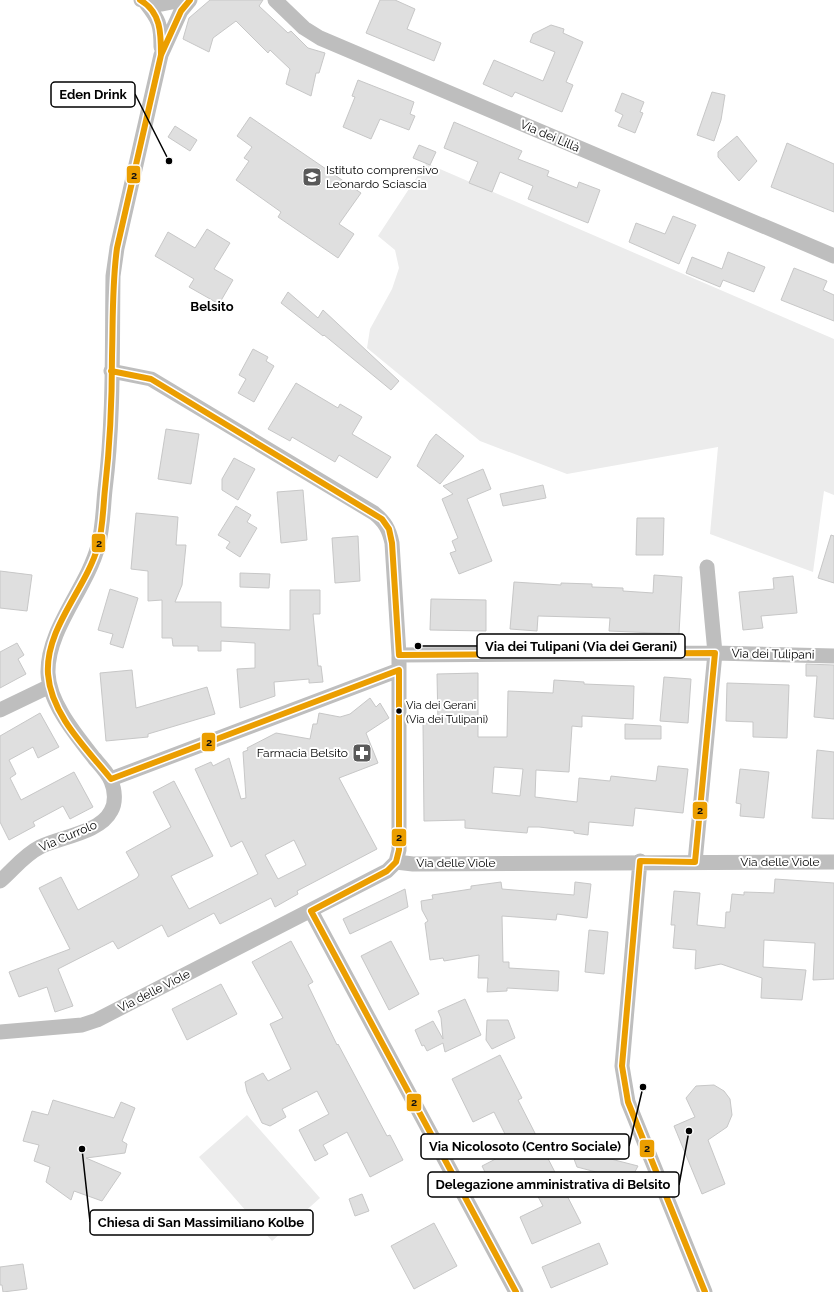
<svg xmlns="http://www.w3.org/2000/svg" width="834" height="1292" font-family="Raleway,sans-serif">
<rect width="100%" height="100%" fill="#fff"/>
<path fill="#ececec" d="M426 163 834 339V495L824 491 813 572 710 534 718 447 567 474 480 441 367 348 370 329 392 289 399 268 395 250 378 236Z
M247 1115 320 1198 272 1241 199 1157Z"/>
<path fill="#dfdfdf" stroke="#c7c7c7" fill-rule="evenodd" d="M210 0H263L259 6 288 33 291 31 308 48 325 53 319 73H316L311 96 286 84 290 69 270 50 268 53 236 21 213 38 209 52 183 39 189 18Z
M380 0H395L415 9 407 29 441 43 434 61 366 33Z
M551 25 564 29 563 33 583 42 566 82 573 85 562 112 515 92 512 97 483 84 494 60 543 81 555 52 530 42 533 34Z
M358 80 414 102 410 114 415 116 409 130 380 119 371 139 343 127 355 97 352 96Z
M712 92 725 95 721 120 714 141 697 135Z
M622 93 644 102 640 112 643 113 635 133 618 126 623 115 615 111Z
M250 117 361 193 339 224 354 234 338 258 278 217 281 212 236 180 249 161 244 158 252 147 237 136Z
M454 122 522 151 518 159 549 171 547 176 577 188 579 182 600 190 588 223 528 199 533 186 500 172 492 192 469 183 478 162 444 148Z
M175 126 197 140 190 151 168 137Z
M737 136 757 161 739 181 718 157V152Z
M787 143 834 164V212L771 187Z
M419 145 436 152 430 165 413 158Z
M673 216 696 225 679 264 629 242 636 223 665 234Z
M207 229 230 243 214 269 233 280 219 304 189 287 194 279 155 256 168 232 195 248Z
M728 252 765 267 754 292 723 280 720 287 686 273 692 257 722 269Z
M794 268 827 281 823 290 834 295V321L781 300Z
M288 292 318 318 323 310 399 381 391 390 324 335 323 336 281 303Z
M253 349 268 357 266 361 274 366 254 402 238 393 246 379 239 375Z
M296 383 338 408 340 404 362 417 352 434 391 457 377 478 339 455 335 462 292 437 290 441 268 429Z
M166 429 199 434 191 484 158 479Z
M436 434 464 456 440 484 417 466 430 441Z
M234 458 255 469 238 500 222 490V479Z
M483 469 491 489 467 499 492 561 459 574 450 553 456 551 452 541 458 538 442 499 453 494 443 486Z
M543 485 546 498 503 506 500 494Z
M303 490 307 540 281 543 277 492Z
M236 506 251 515 247 522 257 528 240 557 226 548 230 542 218 535Z
M136 513 178 517 176 545H186L182 585 175 602H221V627L290 630V590H320V614H313L318 666H321L323 682 309 683V679L274 682 275 696 240 708 237 669 255 668V643L221 641V651H198V646H173L172 638H162V600L148 601V571L131 569Z
M637 518H664L663 555H636Z
M831 535 834 536V583L818 578Z
M358 536 360 581 335 583 332 538Z
M0 571 32 575 27 611 0 608Z
M240 573 270 574 269 588 240 587Z
M654 575 682 577 679 634 609 631 610 618 538 616 537 631 510 629 514 582 561 585V583L592 584V587L623 588V591L653 593Z
M793 576 797 613 761 616 763 628 743 630 739 592 774 589 773 578Z
M110 589 138 598 123 648 110 644 113 634 98 630Z
M431 599 486 600V631L430 630Z
M17 643 24 655 18 659 26 674 0 688V652Z
M806 664 834 665V719L814 717 817 676H806Z
M132 670 136 708 207 687 215 714 148 734V737L106 741 100 673Z
M478 673V737H507L508 691 553 693 554 680 584 682V684L634 686 633 719 582 716V727L572 726 569 772 536 770 535 797 577 802 579 778 610 781 611 776 656 781 658 766 688 769 683 813 635 808 633 826 589 822 588 835 574 833V831L539 827H528L527 833 465 828V820L424 821 423 723 438 724 437 674ZM494 767 523 769 520 796 492 793Z
M664 677 691 679 688 723 660 721Z
M727 683 789 685 787 738 753 737V722L726 721Z
M370 698 376 707 380 703 389 718 366 733 378 763 339 778 377 849 297 891 298 894 275 907 271 898 220 924 214 913 168 937 162 925 118 949 113 941 58 969 73 1006 55 1012 47 987 19 997 9 972 70 949 39 888 61 877 78 910 137 878 139 875 126 852 171 827 153 792 174 781 213 856 171 876 189 909 258 874 242 841 231 847 195 769 211 762 213 766 229 758 241 799 246 798 243 752 248 750 247 748 276 733 310 739 313 724H317L319 713 340 717 350 714ZM294 840 306 865 278 879 265 855Z
M40 713 59 747 38 758 33 747 9 760 16 774 10 778 21 800 74 772 93 807 70 819 63 806 33 822 35 826 9 840 0 822V736Z
M625 724 661 726V739H625Z
M817 750 834 752V819L812 818Z
M740 769 769 772 764 818 740 816 741 804 736 803Z
M775 879 834 883V979L813 980 815 943 764 940 763 967 806 970 802 1000 761 998 762 978 721 964 695 969 696 950 673 948 675 925H671L674 891 700 893 697 925 725 928 726 912H730L732 894 744 895V892L774 893Z
M501 882 502 889 574 895 575 882 591 884 587 918 557 914 556 920 502 916 503 962H509V968L559 971 558 991 507 988V991L487 992 488 978H478L479 955 444 961 443 958 430 960 425 923 428 921 422 910 421 901 433 899 432 895 471 889V886Z
M405 889 408 907 350 934 343 919Z
M589 930 608 932 604 974 585 972Z
M291 941 313 982 308 985 337 1045 338 1044 387 1136 390 1135 403 1160 370 1177 347 1132 323 1145 328 1154 315 1161 299 1130 329 1114 317 1091 282 1109 286 1117 270 1126 262 1123 247 1092 245 1082 263 1073 268 1081 291 1069 270 1024 283 1018 252 962Z
M391 941 419 994 389 1010 361 956Z
M221 984 237 1014 187 1040 172 1009Z
M465 999 481 1035 445 1052 443 1043 427 1051 424 1045 422 1046 415 1030 433 1021 443 1039 441 1018 438 1011Z
M487 1020H508L515 1038 492 1049 486 1040Z
M500 1055 522 1098 518 1100 581 1223 532 1244 520 1217 543 1206 526 1174 494 1190 482 1166 513 1150 494 1112 473 1122 452 1079Z
M714 1085 724 1091 730 1099 732 1115 727 1127 708 1140 725 1184 702 1194 674 1126 695 1117 686 1098 696 1086Z
M53 1100 114 1118 121 1102 135 1108 122 1141 127 1144 125 1153 86 1158 121 1173 102 1201 74 1191 71 1200 46 1182 50 1167 34 1161 39 1145 23 1141 32 1111 48 1115Z
M571 1151 603 1157 638 1166 630 1181 577 1167Z
M362 1194 369 1211 355 1216 349 1199Z
M434 1223 457 1266 414 1289 391 1246Z
M599 1243 608 1264 551 1288 542 1267Z
M23 1264 27 1289 3 1292 2 1285H0V1267Z"/>
<g fill="none" stroke-linecap="round" stroke-linejoin="round">
<path stroke="#bebebe" stroke-width="15" d="M141 0 162 4 182 0
M275 0 304 28 320 38 834 256
M145 2C159 20 161 24 161 47
M111 371 151 379 374 513C385 522 389 529 392 543L399 655V850L396 862
M399 655 715 653 834 656
M0 710 50 686
M111 779 399 670
M640 861 622 1066 628 1102 705 1292
M396 862 413 864 834 862
M695 862 715 653 707 567
M0 881C13 870 24 855 40 847 60 837 100 833 111 811 116 803 115 790 111 781 108 773 100 765 94 758 76 735 49 703 48 673 47 629 87 588 98 546 103 528 103 509 105 490 114 419 112 347 113 276L117 248 161 55 181 11 190 0
M311 911 516 1292
M0 1032 82 1025 97 1020 387 871 396 862"/>
<g stroke="#fff" stroke-width="9">
<path id="bus-1" d="M140 0C161 12 161 33 161 55
M190 0 181 11 161 55 117 248C112 284 113 320 112 356 112 401 110 445 105 489 103 508 103 528 98 546 86 589 45 628 48 674 51 715 87 749 111 779L399 670V850L396 862 387 871 311 911 516 1292
M111 371 151 379 382 519 389 529 392 543 399 655 715 653 695 862 640 861 622 1066 628 1102 705 1292"/>
</g>
<use href="#bus-1" stroke="#eb9e00" stroke-width="6"/>
</g>
<defs>
<g id="school-square" transform="scale(1)"><rect x="-9" y="-9" width="18" height="18" rx="4" fill="#595959" stroke="#fff"/><path d="M0-5L7-2L0 1L-7-2ZM-4 1L0 2.5L4 1V4Q0 6-4 4Z" fill="#fff"/></g>
<g id="pharmacy-square" transform="scale(1)"><rect x="-9" y="-9" width="18" height="18" rx="4" fill="#595959" stroke="#fff"/><path d="M-2-6h4v4h4v4h-4v4h-4v-4h-4v-4h4Z" fill="#fff"/></g>
</defs>
<g fill-rule="evenodd">
<use href="#school-square" x="312" y="177"/>
<use href="#pharmacy-square" x="362" y="753"/>
</g>
<circle fill="#000" stroke="#fff" stroke-width="1.5" cx="399" cy="711" r="3.5"/>
<g text-anchor="middle" stroke-width="4" stroke-linejoin="round" paint-order="stroke">
<g font-size="11" fill="#000" stroke="#fff" text-anchor="start">
<text x="406" y="709">Via dei Gerani<tspan x="406" dy="14">(Via dei Tulipani)</tspan></text>
</g>
<g font-size="12" fill="#000" stroke="#fff">
<text transform="translate(550 136) rotate(23)" y="4">Via dei Lillà</text>
<text transform="translate(773 654) rotate(1)" y="4">Via dei Tulipani</text>
<text transform="translate(68 836) rotate(-23)" y="4">Via Currolo</text>
<text x="780" y="866">Via delle Viole</text>
<text x="456" y="867">Via delle Viole</text>
<text transform="translate(154 991) rotate(-27)" y="4">Via delle Viole</text>
</g>
<g font-size="12" fill="#000" stroke="#fff" text-anchor="start">
<text x="326" y="174">Istituto comprensivo<tspan x="326" dy="14">Leonardo Sciascia</tspan></text>
<text x="348" y="757" text-anchor="end">Farmacia Belsito</text>
</g>
<g font-size="13" font-weight="bold" fill="#000" stroke="#fff">
<text x="212" y="311">Belsito</text>
</g>
</g>
<path fill="none" stroke="#000" stroke-width="1.5" d="M169 161L135 94M418 646L477 646M643 1087L629 1146M689 1131L679 1185M82 1149L90 1222"/>
<g fill="#000" stroke="#fff" stroke-width="1.5">
<circle cx="169" cy="161" r="4"/>
<circle cx="418" cy="646" r="4"/>
<circle cx="643" cy="1087" r="4"/>
<circle cx="689" cy="1131" r="4"/>
<circle cx="82" cy="1149" r="4"/>
</g>
<g fill="#fff" stroke="#000" stroke-width="1.5">
<rect x="51" y="82" width="84" height="25" rx="4"/>
<rect x="477" y="634" width="208" height="24" rx="4"/>
<rect x="421" y="1134" width="208" height="25" rx="4"/>
<rect x="428" y="1172" width="251" height="25" rx="4"/>
<rect x="90" y="1210" width="223" height="25" rx="4"/>
</g>
<g font-size="13" text-anchor="middle" font-weight="bold" fill="#000">
<text x="93" y="99">Eden Drink</text>
<text x="581" y="651">Via dei Tulipani (Via dei Gerani)</text>
<text x="525" y="1151">Via Nicolosoto (Centro Sociale)</text>
<text x="553" y="1189">Delegazione amministrativa di Belsito</text>
<text x="201" y="1227">Chiesa di San Massimiliano Kolbe</text>
</g>
<g stroke="#fff" stroke-width="1.5">
<rect x="126" y="165" width="15" height="19" rx="4" fill="#eb9e00"/>
<rect x="91" y="533" width="15" height="20" rx="4" fill="#eb9e00"/>
<rect x="201" y="732" width="15" height="20" rx="4" fill="#eb9e00"/>
<rect x="692" y="801" width="16" height="19" rx="4" fill="#eb9e00"/>
<rect x="391" y="828" width="16" height="19" rx="4" fill="#eb9e00"/>
<rect x="406" y="1093" width="16" height="19" rx="4" fill="#eb9e00"/>
<rect x="639" y="1139" width="16" height="19" rx="4" fill="#eb9e00"/>
</g>
<g font-size="11" text-anchor="middle" font-weight="bold" fill="#111">
<text x="134" y="179">2</text>
<text x="99" y="547">2</text>
<text x="209" y="746">2</text>
<text x="700" y="814">2</text>
<text x="399" y="841">2</text>
<text x="414" y="1106">2</text>
<text x="647" y="1152">2</text>
</g>
</svg>
